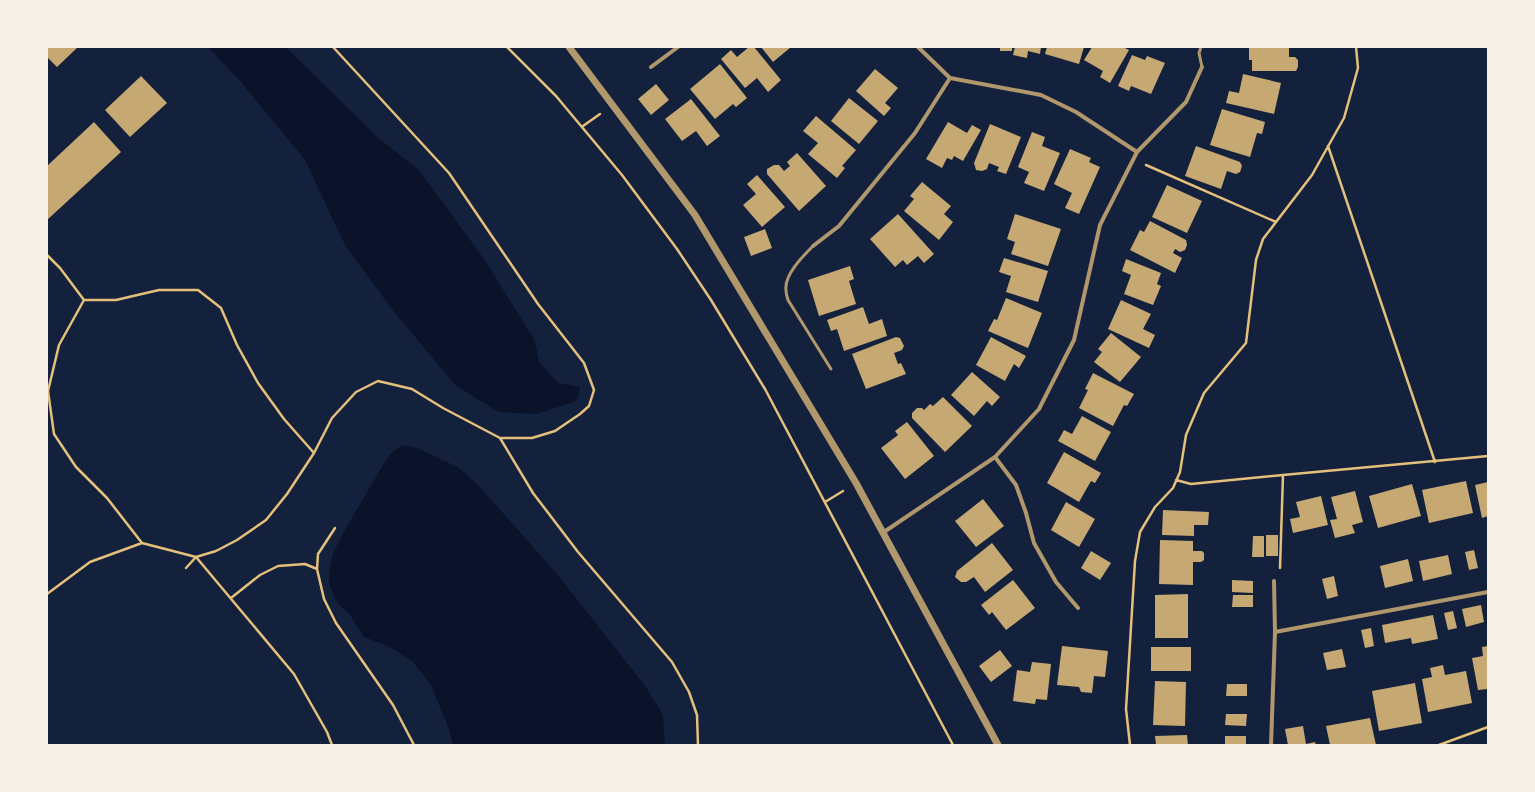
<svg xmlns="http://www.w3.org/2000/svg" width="1535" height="792" font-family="Cabin,sans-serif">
<rect width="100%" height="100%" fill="#14213d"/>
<path fill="#0b132b" d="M208 47H286L377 137 419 170 484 259 535 341 539 362 558 383 580 387 577 401 536 414 499 412 456 386 391 308 345 245 305 160 240 81Z
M402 445 418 448 459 468 479 486 557 574 646 687 663 715 665 745H453L449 729 431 685 413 662 390 647 364 637 350 615 337 603 329 584 330 566 334 551 346 528 389 455Z"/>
<path fill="#c6a872" d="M47 47H78L57 67 47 57Z
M749 47H754L781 80 768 92 757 78 745 88 721 59 731 50 737 57Z
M761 47H791L773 62Z
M1000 47H1012V51H1000Z
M1015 47H1041L1040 54 1028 51 1027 58 1013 55Z
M1047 47H1084L1079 64 1045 54Z
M1092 47H1123L1129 50 1110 83 1100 77 1103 71 1084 60Z
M1249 47H1289V57H1295L1298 60V67L1296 71H1252V60H1249Z
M1132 55 1145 60 1147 56 1165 63 1151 94 1131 86 1129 91 1118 86Z
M720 64 747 98 736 107 733 104 715 119 690 89Z
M875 69 898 88 885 103 891 108 884 116 856 91Z
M1243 74 1281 83 1274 114 1226 103 1229 91 1239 93Z
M141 76 167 103 130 137 105 110Z
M656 84 669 100 651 115 638 99Z
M849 98 878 121 859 144 831 121Z
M691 99 720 136 707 146 696 131 682 141 665 119Z
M1222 109 1265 122 1262 134 1257 133 1250 157 1210 145Z
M816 116 856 150 842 166 845 168 837 178 808 154 818 143 803 131Z
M94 122 121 152 47 220V166Z
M948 122 967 133 972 125 981 130 963 161 954 156 952 160 947 158 942 168 926 159Z
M990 124 1021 137 1006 174 997 171 999 167 989 163 987 169 982 171 976 170 974 163Z
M1032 132 1045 137 1042 146 1060 153 1044 191 1024 183 1029 172 1018 167Z
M1196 146 1240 162 1242 166 1240 172 1236 174 1227 171 1221 189 1185 176Z
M1070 149 1091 158 1089 162 1100 167 1079 214 1065 208 1072 193 1054 184Z
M797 153 826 186 799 211 767 174V169L774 165H779L784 171 790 166 787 162Z
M757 175 785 207 762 227 743 205 756 194 747 184Z
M922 182 951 206 944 214 953 222 939 240 904 211 914 199 910 196Z
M1167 185 1202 201 1187 233 1152 217Z
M898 214 934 254 924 263 918 256 907 265 903 260 895 267 870 239Z
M1015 214 1061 229 1048 266 1011 254 1015 242 1007 239Z
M1150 221 1186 240 1187 245 1185 250 1180 252 1175 249 1173 253 1182 258 1175 273 1130 250 1140 230 1144 232Z
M765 229 772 248 751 256 744 237Z
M1004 258 1048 271 1038 302 1006 292 1011 276 999 272Z
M1126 259 1161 273 1157 284 1161 286 1153 305 1124 294 1131 275 1122 271Z
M850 266 854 279 849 281 856 304 819 316 808 280Z
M1006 298 1042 313 1028 348 988 331 994 319 997 320Z
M1121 300 1151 314 1143 329 1155 335 1149 348 1108 329Z
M863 307 869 324 882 319 887 336 844 351 837 329 831 331 827 320Z
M1111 333 1141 357 1120 382 1094 362 1102 352 1098 349Z
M896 337 900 338 904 346 902 350 894 353 898 364 901 363 906 374 866 389 852 354Z
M991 337 1026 356 1019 368 1014 364 1005 381 976 365Z
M972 372 1000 397 992 406 987 401 974 416 951 395Z
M1093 373 1134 394 1127 406 1124 405 1113 426 1079 408 1088 390 1085 389Z
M943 397 972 426 945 452 912 418V413L917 408H922L924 410 930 404 933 406Z
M1082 416 1111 432 1095 461 1058 441 1064 430 1072 434Z
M907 422 934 456 905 479 881 448 898 435 895 431Z
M1064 452 1101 473 1095 483 1091 481 1079 502 1047 483Z
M1466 481 1473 513 1429 523 1422 490Z
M1488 482V516L1482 518 1475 485Z
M1412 484 1421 516 1378 528 1369 496Z
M1355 491 1363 522 1352 525 1355 533 1335 538 1330 520 1337 519 1331 497Z
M1321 496 1328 525 1293 533 1290 519 1300 517 1296 502Z
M983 499 1004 526 976 547 955 521Z
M1066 502 1095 519 1079 547 1051 530Z
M1163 510 1209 512 1208 525H1194V536L1162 535Z
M1266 535H1278V556H1266Z
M1253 536H1264V557H1252Z
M1160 540 1193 541V551H1202L1204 553V560L1201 562H1193V585L1159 584Z
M992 543 1013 570 985 592 974 577 966 582H961L955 577 957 571Z
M1474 550 1478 568 1469 570 1465 552Z
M1091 551 1111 563 1100 580 1081 568Z
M1448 555 1452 574 1423 581 1419 561Z
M1408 559 1413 581 1385 588 1380 566Z
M1334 576 1338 596 1327 599 1322 579Z
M1013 580 1035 608 1006 630 992 612 989 615 981 605Z
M1232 580 1253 581V593L1232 592Z
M1188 594V638H1155V595Z
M1233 595H1253V607H1232Z
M1481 605 1484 622 1466 627 1462 609Z
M1453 611 1457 628 1448 630 1444 613Z
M1433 615 1438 639 1412 644 1411 638 1385 643 1382 625Z
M1371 628 1374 646 1365 648 1361 630Z
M1062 646 1108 651 1105 677 1094 676 1092 693 1081 692 1079 687 1057 685Z
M1488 646V689L1478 690 1472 658 1483 656 1482 647Z
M1151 647H1191V671H1151Z
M1342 649 1346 667 1327 670 1323 653Z
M1000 650 1012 666 991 682 979 666Z
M1032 662 1051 664 1047 700 1036 699 1035 704 1013 701 1017 670 1030 672Z
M1443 665 1445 675 1466 671 1472 703 1428 712 1422 679 1432 677 1430 668Z
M1155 681 1186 682 1185 726 1153 725Z
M1415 683 1422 723 1379 731 1372 691Z
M1227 684H1247V696H1226Z
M1226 714H1247L1246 726 1225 725Z
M1370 718 1376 745H1330L1326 726Z
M1303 726 1306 744 1315 742 1316 745H1288L1285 729Z
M1187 735 1188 745H1156L1155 736Z
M1225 736H1246V745H1225Z"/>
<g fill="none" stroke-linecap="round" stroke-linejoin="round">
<path stroke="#e5c07b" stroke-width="2.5" d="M507 47 556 96 622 175 677 249 711 300 765 389 953 745
M583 126 600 114
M1328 146 1435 462
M1146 165 1276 222
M47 255 60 268 84 300
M500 438 533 493 578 552 672 662 689 692 697 715 698 745
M1283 475 1488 456
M1176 480 1191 484 1283 475 1280 568
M825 502 843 491
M142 543 107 498 76 467 54 434 48 391 59 345 84 300H116L159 290H198L221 308 237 345 258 383 284 419 314 453
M196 557 294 674 327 732 332 745
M186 568 196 557
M317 569 318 554 335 528
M47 594 90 562 142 543 196 557 216 551 237 540 266 520 287 494 314 453 332 418 356 392 378 381 412 389 443 408 500 438H532L555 431 580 414 589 406 594 390 584 363 538 304 449 173 333 47
M231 598 260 575 278 566 305 564 317 569 324 599 336 623 393 705 414 745
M1130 745 1126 709 1135 561 1140 532 1155 507 1173 488 1180 472 1186 435 1204 393 1246 343 1256 260 1263 239 1312 175 1344 118 1358 68 1356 47
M1439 745 1488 727"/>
<path stroke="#b1986c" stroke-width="3" d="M1201 47 1199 53 1202 67
M813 246C803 256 784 275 786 290 786 293 787 297 788 300L831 369"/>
<path stroke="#b1986c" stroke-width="4" d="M918 47 950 78 1041 95 1076 112 1137 152
M651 67 678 47
M813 246 839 226 915 133 950 78
M995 457 1016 485 1026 513 1034 543 1056 582 1078 608
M884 532 995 457 1039 409 1074 340 1100 225 1137 152 1186 102 1202 67
M1275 632 1488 592
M1271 745 1275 632 1274 581"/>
<path stroke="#b1986c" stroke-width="7" d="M569 47 695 215 856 483 998 745"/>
</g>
<rect width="1535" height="792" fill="none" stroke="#f6f1e7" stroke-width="96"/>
</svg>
